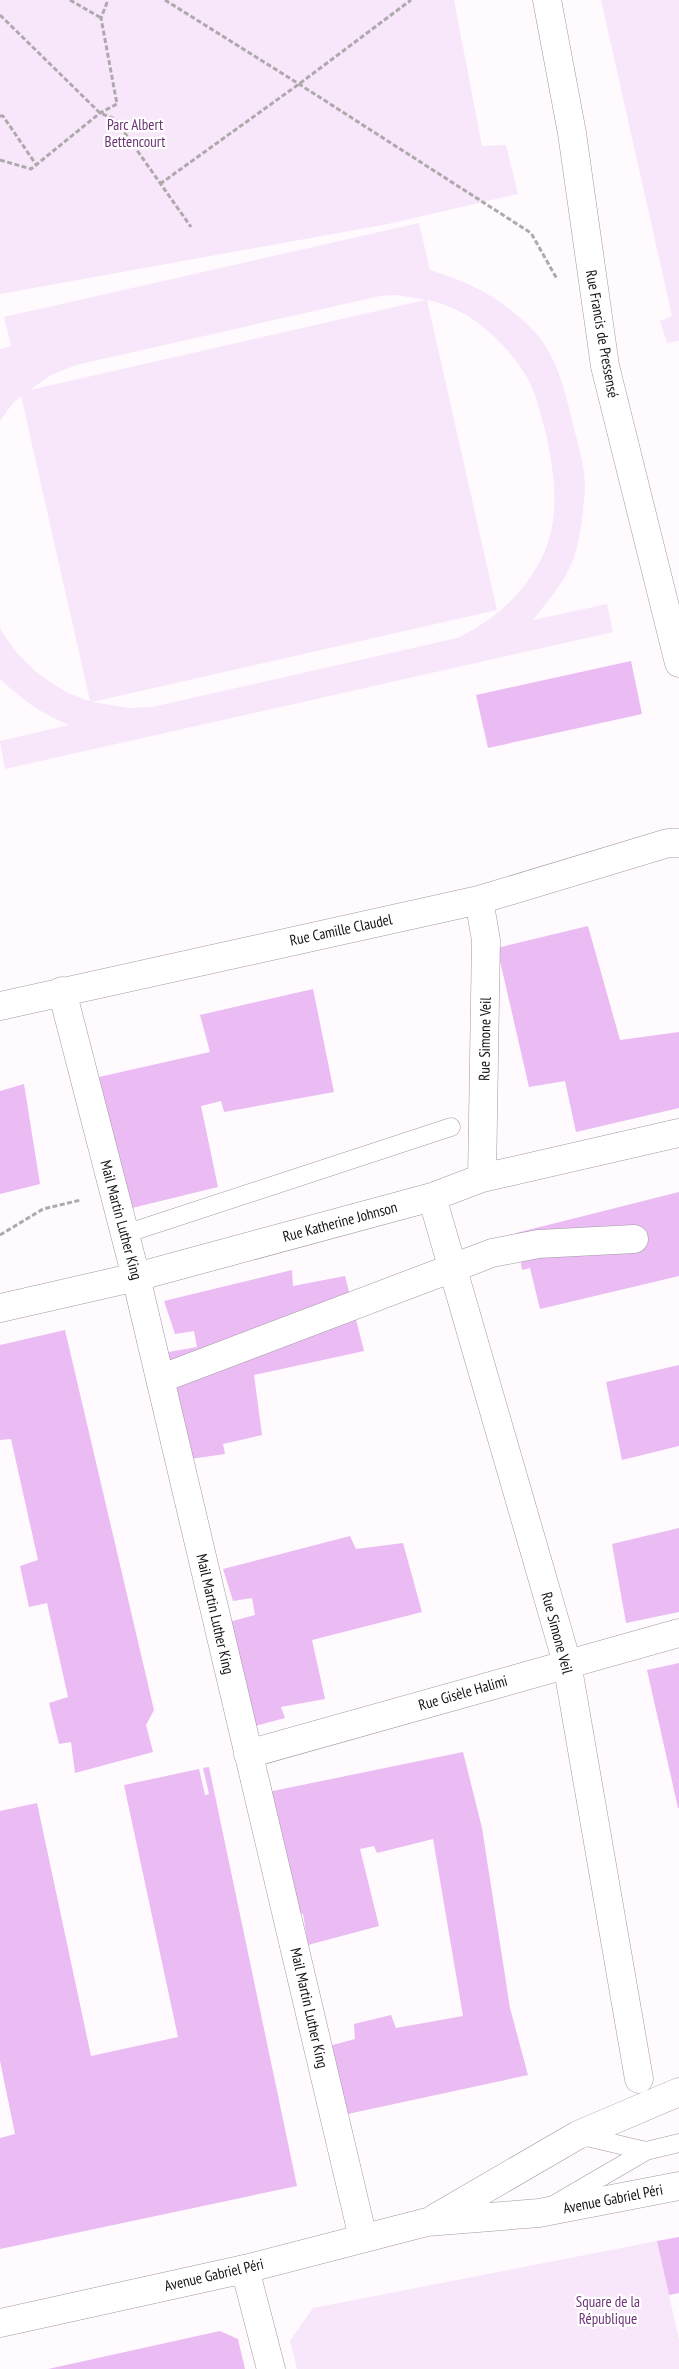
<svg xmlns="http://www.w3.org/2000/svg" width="679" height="2369" font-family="'PT Sans Narrow',sans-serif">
<rect width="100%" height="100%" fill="#fefafe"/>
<path fill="#f8e7fa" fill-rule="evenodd" d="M0 0H454L482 146 506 145 518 194 388 224 0 294Z
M601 0H679V341L667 343 660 321 672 316Z
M419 223 430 270C472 283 503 299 534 331 560 359 567 401 576 436 580 452 585 469 585 485 584 509 581 538 573 560 564 583 548 601 533 620L607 604 613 632 5 769 0 741 69 725C42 714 21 699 0 679V628C18 661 54 691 90 701L21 396 13 403 0 421V349L11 346 4 317ZM397 295 425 300 30 390 49 376 76 365 380 296ZM427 300C469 308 505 341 526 376 536 392 540 413 545 430 555 474 562 522 539 563 520 598 492 621 457 638L152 707 129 708 92 702 497 610Z
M657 2241 679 2340V2369H297L290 2341 313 2308Z"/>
<path fill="#ebbbf3" d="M631 661 642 714 488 748 476 695Z
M588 926 620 1040 679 1032V1108L576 1132 565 1081 529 1087 497 948Z
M313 989 334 1092 224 1112 221 1101 201 1106 218 1187 128 1209 99 1077 210 1052 200 1015Z
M24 1084 40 1184 0 1194V1091Z
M679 1192V1276L540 1309 530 1268 522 1270 516 1233Z
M292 1270 293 1286 345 1276 364 1351 254 1375 262 1435 223 1444 225 1454 190 1459 163 1353 197 1347 194 1331 175 1334 164 1301Z
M65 1330 154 1710 146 1725 153 1752 75 1773 71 1742 59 1744 49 1703 68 1697 47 1603 29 1607 20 1566 38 1560 11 1439 0 1440V1345Z
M679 1365V1446L622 1460 606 1382Z
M679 1528V1612L626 1623 612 1544Z
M350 1536 356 1549 403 1543 422 1612 312 1640 325 1699 281 1707 285 1718 247 1728 225 1623 255 1615 252 1598 233 1601 223 1569Z
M679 1663V1808H678L647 1670Z
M463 1752 482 1828 510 2008 528 2075 343 2115 325 2047 355 2039 354 2024 391 2015 396 2028 463 2016 433 1839 377 1853 374 1846 360 1849 379 1926 308 1945 303 1914 296 1912 263 1793Z
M209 1767 297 2186 0 2249V2138L15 2134 0 2061V1811L37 1803 91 2056 178 2037 124 1785 199 1769 205 1795 209 1794 203 1768Z
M679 2237V2293L669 2295 657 2241Z
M220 2331 238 2339 245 2369H48Z"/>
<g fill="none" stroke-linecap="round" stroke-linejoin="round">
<g stroke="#a199a2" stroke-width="19">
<path id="lane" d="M125 1234 451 1127
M578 2135 646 2151
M555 2204 646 2151 679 2143"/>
</g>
<g stroke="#a199a2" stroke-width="29">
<path id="street" d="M547 0 572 133 605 366 679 663
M479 900 486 940 482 1178
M62 991 136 1277 363 2238
M0 1006 479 900 668 843H679
M432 1197 567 1663 639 2079
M0 1308 136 1277 432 1197 482 1178 679 1133
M160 1379 492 1253 538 1244 634 1239
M248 1754 679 1633
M245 2269 271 2369"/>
</g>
<g stroke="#a199a2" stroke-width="29">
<path id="primary" d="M435 2218 578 2135 679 2092
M0 2323 245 2269 427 2222 539 2213 679 2186"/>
</g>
<path stroke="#ada9ad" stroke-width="3" stroke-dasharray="5 2.5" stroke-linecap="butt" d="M70 0 101 18
M165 0 299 84 531 233 557 279
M0 15 100 113 115 119 191 227
M0 116H3L37 166
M0 160 31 169 100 113 117 104 101 18 108 0
M160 184 299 84 411 0
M0 1235 43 1209 81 1200"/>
<use href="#lane" stroke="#fff" stroke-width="18"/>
<use href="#street" stroke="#fff" stroke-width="28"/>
<use href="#primary" stroke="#fff" stroke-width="28"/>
</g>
<g text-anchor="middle" stroke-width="4.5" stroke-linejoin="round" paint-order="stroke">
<g font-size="15" fill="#6b3375" stroke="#fff">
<text x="135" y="130">Parc Albert<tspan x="135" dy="17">Bettencourt</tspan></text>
<text x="608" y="2307">Square de la<tspan x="608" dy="17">République</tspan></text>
</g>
<g font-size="15" fill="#161316" stroke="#fff">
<text transform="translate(602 334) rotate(80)" y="5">Rue Francis de Pressensé</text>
<text transform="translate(341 930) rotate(-12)" y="5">Rue Camille Claudel</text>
<text transform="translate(485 1039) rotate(-89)" y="5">Rue Simone Veil</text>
<text transform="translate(121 1220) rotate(75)" y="5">Mail Martin Luther King</text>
<text transform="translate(340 1222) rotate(-15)" y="5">Rue Katherine Johnson</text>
<text transform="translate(215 1614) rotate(77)" y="5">Mail Martin Luther King</text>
<text transform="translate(557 1633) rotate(75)" y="5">Rue Simone Veil</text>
<text transform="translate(463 1693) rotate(-16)" y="5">Rue Gisèle Halimi</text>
<text transform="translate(309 2008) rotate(77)" y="5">Mail Martin Luther King</text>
<text transform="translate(613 2199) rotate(-11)" y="5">Avenue Gabriel Péri</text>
<text transform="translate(214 2275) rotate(-13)" y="5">Avenue Gabriel Péri</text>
</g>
</g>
</svg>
